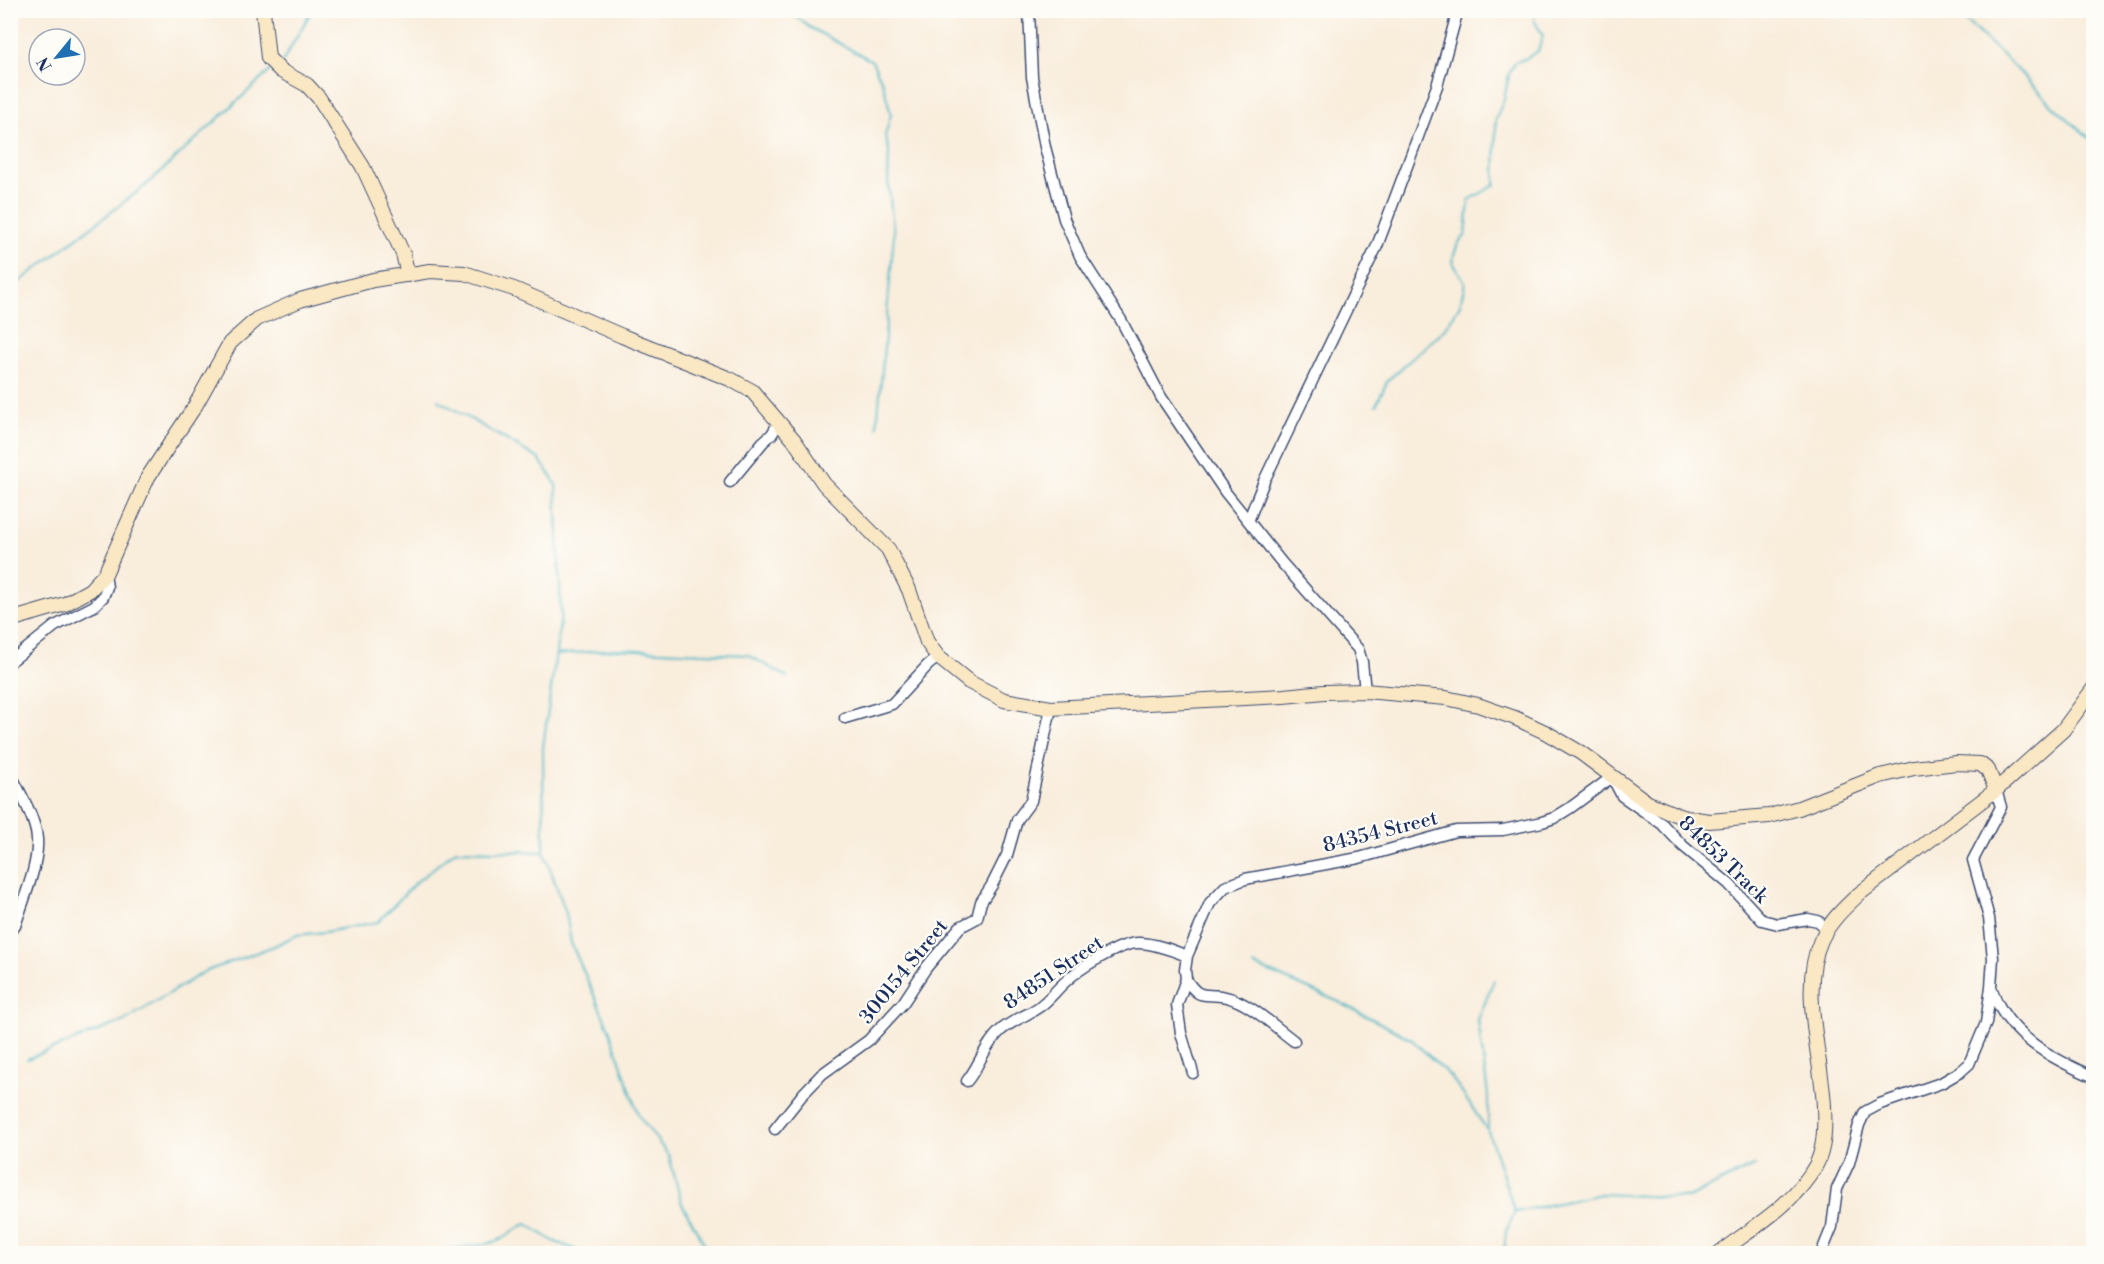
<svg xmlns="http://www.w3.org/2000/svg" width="2104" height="1264" font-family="'Libre Bodoni',serif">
<rect width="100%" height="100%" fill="#fdfcf7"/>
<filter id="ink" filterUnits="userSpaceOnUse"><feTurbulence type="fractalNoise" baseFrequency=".0167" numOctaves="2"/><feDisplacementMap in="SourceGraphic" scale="12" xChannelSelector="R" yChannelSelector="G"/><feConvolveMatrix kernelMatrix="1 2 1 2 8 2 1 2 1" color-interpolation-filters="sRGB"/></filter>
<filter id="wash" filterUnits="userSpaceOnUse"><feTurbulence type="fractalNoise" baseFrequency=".008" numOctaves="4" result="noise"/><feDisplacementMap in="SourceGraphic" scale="24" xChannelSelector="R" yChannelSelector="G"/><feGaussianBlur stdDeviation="1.35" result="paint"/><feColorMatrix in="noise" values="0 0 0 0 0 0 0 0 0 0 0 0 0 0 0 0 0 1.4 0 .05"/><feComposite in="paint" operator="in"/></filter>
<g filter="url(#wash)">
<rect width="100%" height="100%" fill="#f9eddc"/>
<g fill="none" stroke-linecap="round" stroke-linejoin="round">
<path stroke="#49b5c5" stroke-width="2" d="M788 10 809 27 872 61 883 84 891 114 885 136 889 150 888 181 894 234 877 427
M1954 10 2013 65 2051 104 2094 142
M283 61 312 10
M10 289 145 186 270 71
M438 400 539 459 556 484 561 616 543 747 544 852 566 913 571 943 609 1029 639 1116 669 1156 682 1204 710 1254
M1376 405 1388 380 1445 329 1460 305 1465 283 1452 261 1458 243 1466 235 1469 200 1495 185 1496 119 1504 99 1509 74 1515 62 1525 59 1538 51 1543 36 1534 20V10
M556 655 616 649 748 655 787 677
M1253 965 1339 1002 1411 1039 1452 1078 1488 1131 1515 1212
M27 1059 124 1021 204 972 274 946 297 935 325 932 378 922 415 883 456 850 543 852
M1488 1129V1095L1478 1020 1494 980
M427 1254C449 1247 472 1248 494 1242 507 1239 515 1227 527 1224L553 1241 587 1254
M1504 1254 1506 1231 1515 1212 1601 1194 1688 1198 1755 1165"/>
</g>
</g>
<g filter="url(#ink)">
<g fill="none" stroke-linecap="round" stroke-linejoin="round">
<g stroke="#3c4c71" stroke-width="13">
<path id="street" d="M1029 10 1032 77 1045 147 1064 219 1080 256 1121 320 1161 397 1226 493 1282 563 1358 649 1362 662 1365 691
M730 482 763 442 772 434 779 422
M1249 519 1264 481 1377 246 1437 86 1458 10
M10 662 55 626 94 606 103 597 107 587 105 574
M845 718 892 704 928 665 938 657
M10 773C19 791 36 819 37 839 39 865 23 900 15 926L10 930
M1186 979C1200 1002 1205 992 1226 997 1249 1002 1275 1027 1294 1041
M1992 990C2007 1035 2052 1059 2094 1077
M1193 1073 1181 1033 1177 1005 1186 979 1185 970 1187 956 1210 903 1225 887 1245 879 1359 858 1456 831 1503 830 1542 822 1554 818 1570 808 1612 777 1622 796 1662 824 1683 846 1729 884 1762 920 1778 924 1808 919 1818 921 1827 929
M967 1081C980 1065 984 1046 1000 1031 1011 1021 1026 1016 1039 1007 1049 1000 1056 990 1065 982 1078 969 1120 943 1138 943 1154 943 1172 950 1187 956
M775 1129 803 1094 822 1074 869 1040 903 1003 926 968 960 927 977 918 981 902 992 885 1007 855 1017 820 1031 801 1051 708
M1821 1254 1832 1227 1837 1189 1849 1163 1859 1125 1865 1112 1880 1104 1941 1083 1960 1072 1969 1064 1986 1023 1991 987 1993 958 1989 918 1973 860 2001 807 1996 790"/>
</g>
<g stroke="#3c4c71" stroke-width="16">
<path id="secondary" d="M263 10 268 58 281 71 307 85 319 98 363 167 403 254 408 275
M10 620 65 604 90 590 105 574 148 477 195 406 230 343 257 319 300 300 373 280 430 271 464 273 514 289 622 336 730 379 752 391 794 440 824 484 888 549 909 590 927 642 938 657 969 682 1004 700 1051 708 1284 696 1324 692 1365 691 1446 698 1478 705 1515 718 1545 732 1581 753 1648 803 1682 817 1709 821 1769 816 1799 808 1880 776 1914 768 1956 763 1980 764 1988 770 1996 790
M1718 1254C1752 1228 1795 1204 1816 1165 1825 1148 1825 1126 1824 1107 1822 1056 1799 988 1821 940 1830 921 1844 908 1859 894L1996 790 2063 730 2094 688"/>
</g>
<use href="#street" stroke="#fff" stroke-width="10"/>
<use href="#secondary" stroke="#fae7c3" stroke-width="14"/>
</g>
</g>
<g text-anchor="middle" stroke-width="4.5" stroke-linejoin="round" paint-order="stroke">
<g font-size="20" fill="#1b2f5e" stroke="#fdfcf7">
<text transform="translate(1380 831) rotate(-14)" y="7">84354 Street</text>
<text transform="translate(1724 859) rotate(44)" y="7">84853 Track</text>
<text transform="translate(903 971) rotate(-51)" y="7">300154 Street</text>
<text transform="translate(1053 972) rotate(-34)" y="7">84851 Street</text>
</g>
</g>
<rect width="2104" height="1264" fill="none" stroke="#fdfcf7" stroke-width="36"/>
<g transform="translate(57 57) rotate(240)"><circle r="28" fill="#fdfcf7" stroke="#a3aaba" stroke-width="1.5"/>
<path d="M0-4.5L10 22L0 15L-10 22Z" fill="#1f6fb2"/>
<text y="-9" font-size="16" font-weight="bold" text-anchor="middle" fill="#1b2f5e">N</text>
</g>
</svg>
